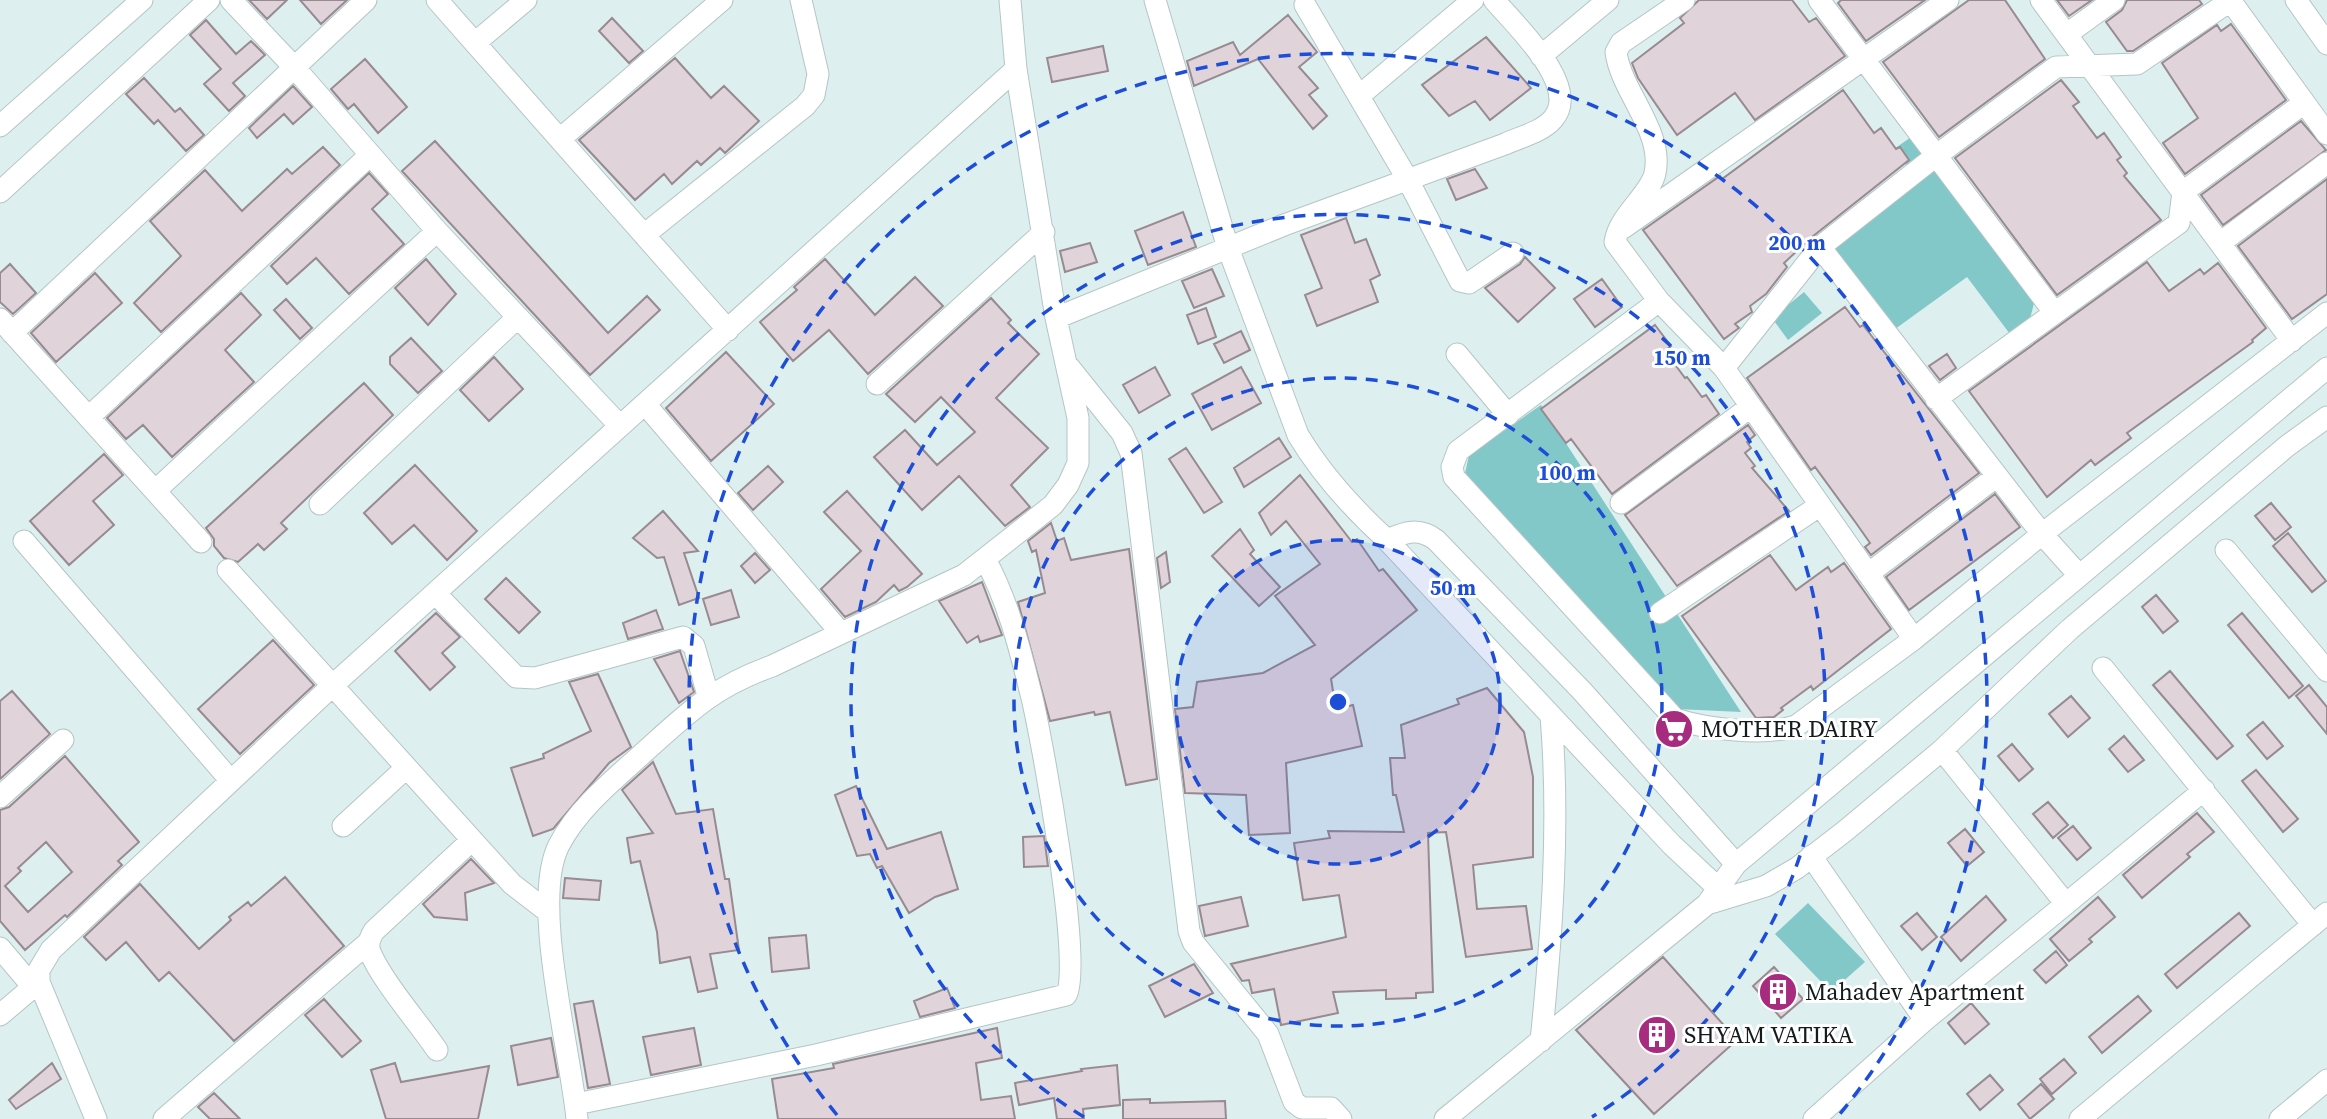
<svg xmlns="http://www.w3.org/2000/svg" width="2327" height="1119" font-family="'Source Serif 4',serif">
<rect width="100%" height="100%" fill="#deefef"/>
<path fill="#82c8c9" d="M1914 135 2034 303 2028 327 2013 338 1967 277 1891 332 1820 247 1916 178 1894 149Z
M1804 292 1822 313 1788 340 1772 318Z
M1541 405 1741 712 1677 709 1464 478 1469 455Z
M1808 903 1865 962 1831 992 1775 934Z"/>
<path fill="#e1d3da" stroke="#978a91" stroke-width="2" fill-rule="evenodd" d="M249 0H287L267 19Z
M300 0H347L321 24Z
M1699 0H1792L1809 22 1816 18 1845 56 1755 120 1735 93 1677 135 1638 78 1632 63 1684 23 1680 18Z
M1841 0H1925L1866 41 1838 3Z
M1969 0H2005L2045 59 1939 137 1883 62Z
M2057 0H2092L2069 16Z
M2127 0H2199L2202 4 2133 51H2127L2106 22 2122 10Z
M1288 15 1317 52 1299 67 1318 88 1309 95 1327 116 1313 129 1258 59 1194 86 1187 61 1233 42 1240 55Z
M612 18 643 51 629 63 599 31Z
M206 20 236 54 251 41 265 55 233 83 245 96 229 111 204 84 221 69 190 35Z
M2231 24 2286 100 2185 174 2163 143 2198 118 2162 63 2217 25 2221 31Z
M1486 37 1531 88 1490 120 1475 101 1449 116 1422 85Z
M1103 46 1108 71 1052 82 1047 58Z
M675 58 711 98 724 86 759 121 725 153 720 148 701 165 697 161 672 184 664 174 635 200 579 140Z
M365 59 407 107 378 133 354 104 348 109 331 89Z
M144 78 175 112 180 108 204 135 186 151 158 120 154 124 126 94Z
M2061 80 2079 102 2073 106 2097 138 2104 133 2121 157 2117 160 2127 173 2124 176 2161 220 2057 295 1955 158Z
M293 86 312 107 293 124 284 114 257 138 249 128Z
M1843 90 1874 133 1881 128 1896 149 1900 147 1909 160 1812 237 1784 263 1787 267 1766 294 1750 306 1752 312 1735 324 1739 328 1724 339 1643 230 1720 176 1722 179Z
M2301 121 2326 150 2223 225 2201 195Z
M435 141 608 333 647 296 660 310 590 375 402 171Z
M323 147 340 165 161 332 134 303 181 256 150 221 205 170 242 211 287 169 292 174Z
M1475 169 1487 188 1456 200 1447 179Z
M369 173 388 194 372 209 404 244 349 294 316 258 287 284 271 266Z
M2327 179V294L2292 319 2238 246Z
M1183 212 1196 247 1148 265 1135 231Z
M1346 218 1355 243 1366 239 1380 275 1370 280 1378 302 1317 326 1305 295 1322 288 1301 235Z
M1090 243 1097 262 1065 272 1060 251Z
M1525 257 1555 288 1518 322 1485 288 1520 264Z
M426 259 456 294 428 325 395 288Z
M825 259 875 315 915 277 943 306 868 374 829 330 793 361 760 322 797 290 794 287Z
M2147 262 2169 291 2200 269 2204 274 2218 263 2266 328 2252 340 2253 342 2127 433 2131 438 2095 465 2091 460 2047 497 1969 391Z
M10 264 36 293 13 314 0 302V273Z
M1212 269 1224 296 1194 308 1182 281Z
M95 273 122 303 56 362 31 333Z
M1602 279 1622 307 1595 327 1574 299Z
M241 293 261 315 225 350 254 382 172 457 143 425 126 439 107 418Z
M991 298 1011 320 1008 323 1039 354 996 398 1048 448 1011 485 1030 507 1005 526 959 476 922 510 874 457 905 430 937 465 975 432 941 397 915 422 886 394Z
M286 299 312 328 300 339 274 310Z
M1845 307 1860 327 1863 325 1979 473 1871 555 1865 547 1870 543 1856 523 1815 467 1811 470 1747 378Z
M1206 308 1216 337 1198 344 1187 315Z
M1655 325 1671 346 1665 351 1685 378 1687 377 1702 397 1706 395 1719 414 1612 494 1571 439 1566 443 1541 409Z
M1241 331 1250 350 1224 363 1214 344Z
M411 338 442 371 418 393 390 364V357Z
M726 352 774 404 711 461 666 408Z
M1947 354 1956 368 1940 380 1929 366Z
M494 357 523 389 489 421 460 390Z
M1155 367 1170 395 1139 413 1123 385Z
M1241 367 1261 403 1212 430 1192 394Z
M364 383 393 415 281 523 287 529 264 550 258 544 238 562 224 558 214 546V539L206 528Z
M1748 425 1755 435 1747 442 1751 448 1745 453 1755 466 1752 468 1789 511 1677 586 1625 515Z
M1279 438 1291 457 1244 487 1234 468Z
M1186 448 1222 502 1204 513 1169 459Z
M104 454 123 475 93 501 114 525 69 565 30 521Z
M415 465 477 531 447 560 414 525 392 544 364 513Z
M768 466 783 482 753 510 738 493Z
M1300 475 1352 542 1357 539 1379 571 1383 569 1417 610 1331 679 1336 709 1353 705 1362 746 1286 763 1290 833 1249 835 1246 795 1185 793 1175 709 1193 707 1197 682 1263 673 1315 645 1275 596 1320 564 1286 521 1271 535 1259 513Z
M847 491 922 574 907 587 899 591 894 585 876 602 845 617 821 589 861 551 824 512Z
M1995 494 2020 527 1909 610 1886 577Z
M2271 503 2291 527 2275 540 2255 516Z
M663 511 698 551 684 553 699 598 679 605 664 557 657 558 633 538Z
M1051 523 1057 541 1064 538 1071 560 1129 549 1157 779 1126 785 1110 712 1095 715 1094 712 1050 721 1018 602 1045 593 1036 550 1032 552 1028 541Z
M1240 529 1254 550 1250 554 1280 587 1259 606 1212 556Z
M2288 533 2326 581 2312 592 2273 546Z
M1166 552 1170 582 1161 588 1157 558Z
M755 553 770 570 755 583 741 566Z
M1770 555 1796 590 1828 567 1831 572 1844 563 1891 629 1813 690 1811 686 1781 708 1783 710 1774 717 1756 718 1682 616Z
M506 578 540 612 519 633 485 599Z
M982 582 1002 635 980 642 978 636 967 643 939 601Z
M731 590 739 617 711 625 703 599Z
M2156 595 2178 621 2163 633 2142 607Z
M656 610 663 629 628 639 623 623Z
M436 613 460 637 442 653 455 667 430 690 395 651Z
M2242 613 2303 686 2289 698 2228 625Z
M273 640 314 685 240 754 198 709Z
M680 651 694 692 679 703 654 659Z
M2170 671 2233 746 2217 759 2153 685Z
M598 674 631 747 609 763 553 829 533 836 511 768 544 758 543 754 591 731 569 682Z
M2309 685 2327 707V734L2296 696Z
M1487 688 1524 732 1533 777V857L1473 865 1477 909 1526 906 1532 949 1466 957 1446 832 1428 833 1433 992 1416 993V998L1386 999V990L1333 992 1338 1013 1281 1025 1274 989 1252 993 1249 980 1242 981 1231 964 1346 937 1339 895 1303 900 1294 843 1330 838 1328 831 1404 832 1396 795H1393L1390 758H1405L1401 725 1459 704 1457 699Z
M12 691 50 734 0 779V701Z
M2071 696 2090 718 2068 737 2049 714Z
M2263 722 2283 746 2267 759 2247 735Z
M2124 736 2144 760 2128 772 2109 749Z
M2012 744 2033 769 2019 781 1998 756Z
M65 756 139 842 118 861 122 865 67 917 65 915 25 950 0 921V810L9 807ZM46 842 72 872 28 912 5 886 21 871 18 868Z
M653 762 676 814 713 809 725 879H729L739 950 710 954 717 988 698 992 690 957 660 963 657 932 640 861 631 863 627 838 653 833 622 790Z
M2256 770 2298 819 2283 832 2242 781Z
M856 786 887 849 941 832 958 889 935 897 909 913 882 866 877 868 870 854 857 856 835 795Z
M2048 802 2068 825 2053 838 2033 814Z
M2197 813 2214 832 2187 854 2190 857 2142 898 2123 875Z
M2073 826 2091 848 2077 860 2058 838Z
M1965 829 1984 852 1967 866 1948 843Z
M1044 836 1048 866 1024 867 1023 837Z
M471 859 494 883 465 893 467 920 434 917 423 904Z
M285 877 344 946 234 1041 169 972 159 981 126 942 106 960 84 937 140 884 199 949 231 920 229 917 248 902 251 906Z
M565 878 601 881 599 900 563 898Z
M1986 896 2006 920 1961 961 1941 937Z
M1241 897 1248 926 1205 936 1199 906Z
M2098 897 2115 917 2089 939 2092 942 2069 961 2050 939Z
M1917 913 1937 937 1922 950 1901 926Z
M2239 913 2250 926 2177 988 2165 974Z
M806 935 809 968 772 972 769 938Z
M2056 951 2067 965 2046 983 2034 970Z
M1663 957 1737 1040 1654 1114 1576 1030Z
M1194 964 1213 993 1165 1017 1149 986Z
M1774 967 1803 999 1781 1018 1753 986Z
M947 988 955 1008 920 1017 914 1001Z
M2138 996 2151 1011 2102 1053 2089 1037Z
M324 999 361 1041 342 1057 305 1015Z
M593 1001 610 1084 588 1088 574 1004Z
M1971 1003 1989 1024 1965 1044 1948 1023Z
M694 1028 701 1065 651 1075 643 1037Z
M997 1028 1002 1058 976 1063 981 1100 1011 1096 1015 1119H778L772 1079 834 1068 833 1064Z
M551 1038 558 1077 518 1085 511 1046Z
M2064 1059 2076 1073 2052 1094 2040 1079Z
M52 1063 61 1079 16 1109 9 1100Z
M395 1063 401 1082 489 1066 478 1119H386L371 1070Z
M1117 1065 1120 1105 1083 1109 1084 1119H1057L1054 1098 1019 1105 1015 1083 1082 1071 1081 1069Z
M1990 1075 2003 1090 1980 1110 1967 1094Z
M2041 1084 2054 1099 2030 1119 2018 1104Z
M214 1093 240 1119H210L198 1107Z
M1150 1099V1103L1225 1101 1226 1119H1123V1100Z"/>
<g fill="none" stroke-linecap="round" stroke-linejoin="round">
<g stroke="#b4c5c6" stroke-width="23">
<path id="minor" d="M231 0 294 67 437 231 620 426
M437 0 728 330
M1155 0 1228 248 1298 435C1322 475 1352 508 1387 540L1672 845 1718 888
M1684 0 1621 43 1616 52C1621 92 1664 131 1655 173 1651 194 1619 215 1615 242L1659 301 1458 451 1452 467 1454 477 1675 719C1706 729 1765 736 1796 726L1914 639 2042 534 2327 313
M1819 0 2054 312
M2041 0 2292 341
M2230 0 2327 134
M2296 0 2327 44
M1305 5 1408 180 1460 281 1469 283 1513 253
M2067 34 2114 0
M476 42 526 0
M1541 56 1608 0
M1359 96 1473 0
M0 126 142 0
M560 139 722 0
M0 192 209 0
M1623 228 1948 0
M644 235 805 106 814 95 818 74 801 0
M2220 243 2327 163
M1659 301 1724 368 1914 639
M1056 318 1284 225 1505 144C1520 137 1542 132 1553 119 1582 86 1514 24 1494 0
M0 319 201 542
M12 333 366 0
M1457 354 1508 415
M1069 367 1122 433 1131 453 1189 931 1193 942 1268 1034 1294 1102 1302 1108H1331L1341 1119
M1724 368 1820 247
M877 384 1044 232
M1936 399 2179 223 2183 192 2304 103
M645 404 841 633
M89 417 370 155
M155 491 437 231
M1621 503 1749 408
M320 504 518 317
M1387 540C1405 532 1419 527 1436 540L1582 691 1736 864
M24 541 231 781
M2226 550 2327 671
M228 570 512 884 547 911
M1868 574 1997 476
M2078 574 2042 534 1820 247 1937 155 2056 67 2137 64 2230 1
M435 593 516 677 535 678 683 637 694 646 708 695
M1660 613 1819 506
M2103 668 2313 925
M1942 750 2066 904
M0 797 63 740
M343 826 406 768
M1811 856 1925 1020
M1707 904 1766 886 1797 868 1845 831 1942 750 2070 629 2287 446 2327 417
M0 948 33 987
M0 1015 39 982
M1541 1041C1552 933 1560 824 1551 716
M437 1050C418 1022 382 981 370 952 367 944 370 938 374 931L472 840
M576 1104 816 1055 1066 995C1084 970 1041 731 1030 690 1019 645 1007 599 985 559
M96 1119 39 982V970L51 950 332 686 1016 69
M164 1119 369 942
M577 1119C571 1053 530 901 559 845 577 810 612 781 641 755 688 713 711 688 772 666L964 575 1053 505 1068 485 1078 463V418L1056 318 1016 69 1010 0
M1445 1119 1707 904 1736 864 2327 368
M1814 1119 1925 1020 2204 790
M2080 1119 2327 913
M2280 1119 2327 1080"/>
</g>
<use href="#minor" stroke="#fff" stroke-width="21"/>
</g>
<circle cx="1338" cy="702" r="162" fill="#1d4ed8" fill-opacity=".12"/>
<g fill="none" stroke="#1d4ed8" stroke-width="3.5" stroke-dasharray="12 9">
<circle cx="1338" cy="702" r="162"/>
<circle cx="1338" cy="702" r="324"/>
<path d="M1084 1117A487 487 0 1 1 1592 1117"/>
<path d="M837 1115A649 649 0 1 1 1839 1115"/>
</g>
<defs>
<g id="supermarket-disc" transform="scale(2.0125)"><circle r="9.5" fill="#a72c7f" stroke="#fff"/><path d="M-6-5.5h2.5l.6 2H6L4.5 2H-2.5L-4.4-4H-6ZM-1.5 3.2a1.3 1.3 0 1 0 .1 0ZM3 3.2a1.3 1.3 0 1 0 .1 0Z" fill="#fff"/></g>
<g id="building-disc" transform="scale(2.0125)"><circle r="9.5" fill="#a72c7f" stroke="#fff"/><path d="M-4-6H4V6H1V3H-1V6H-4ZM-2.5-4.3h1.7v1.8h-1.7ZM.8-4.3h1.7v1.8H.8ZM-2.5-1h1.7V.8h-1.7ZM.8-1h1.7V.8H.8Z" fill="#fff"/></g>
</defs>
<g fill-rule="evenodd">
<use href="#supermarket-disc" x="1674" y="729"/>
<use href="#building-disc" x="1778" y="992"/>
<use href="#building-disc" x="1657" y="1035"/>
</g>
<g text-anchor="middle" stroke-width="6" stroke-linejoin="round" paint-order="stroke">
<g font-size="24" fill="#141b1b" stroke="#fff" text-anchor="start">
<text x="1701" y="737">MOTHER DAIRY</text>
<text x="1805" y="1000">Mahadev Apartment</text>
<text x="1684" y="1043">SHYAM VATIKA</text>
</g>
</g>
<circle cx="1338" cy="702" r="10" fill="#1d4ed8" stroke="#fff" stroke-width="3.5"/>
<g font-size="21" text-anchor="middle" font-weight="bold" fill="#1d4ed8" stroke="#fff" stroke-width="6" stroke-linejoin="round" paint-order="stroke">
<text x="1797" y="250">200 m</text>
<text x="1682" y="365">150 m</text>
<text x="1567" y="480">100 m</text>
<text x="1453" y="595">50 m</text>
</g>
</svg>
